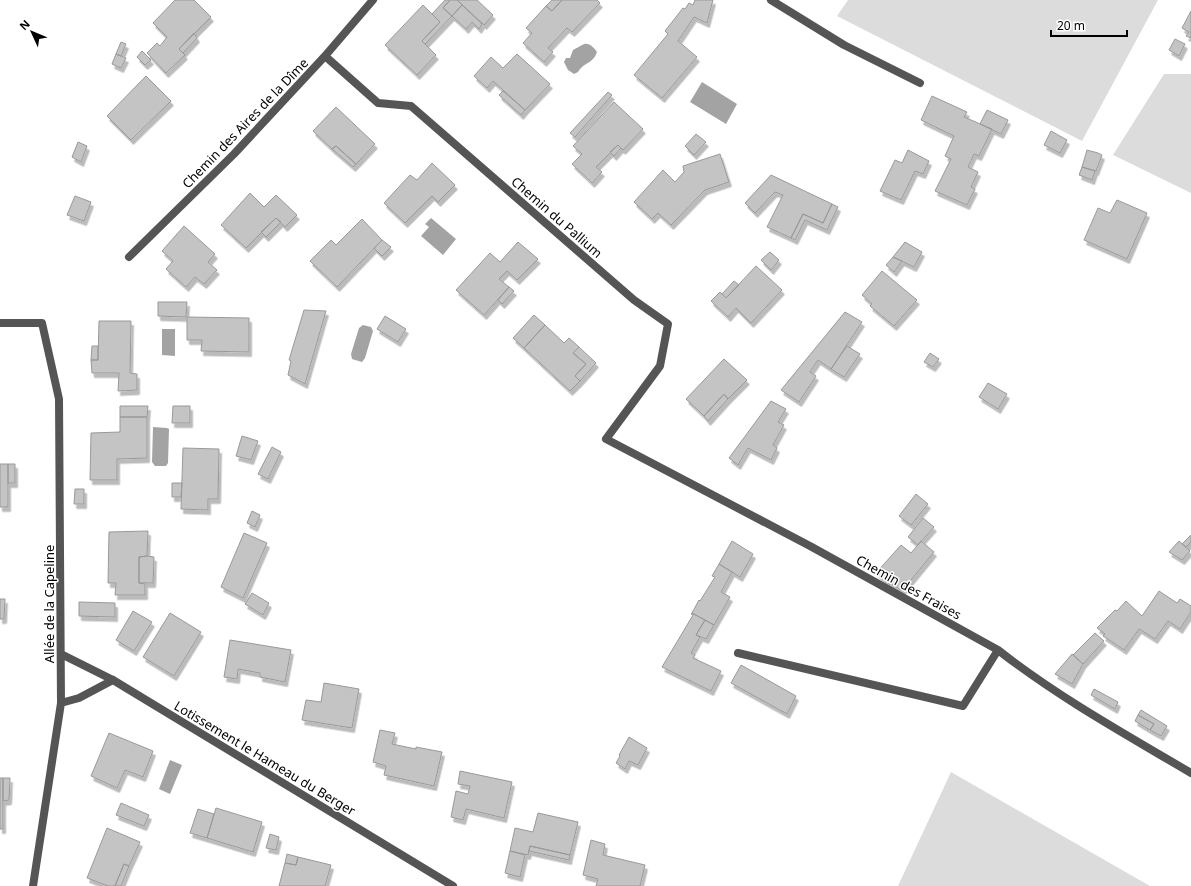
<svg xmlns="http://www.w3.org/2000/svg" width="1191" height="886" font-family="'Noto Sans',sans-serif">
<defs>
<filter id="shadow"><feDropShadow dx="2.5" dy="4.5" stdDeviation="0" flood-color="#0004"/></filter>
</defs>
<rect width="100%" height="100%" fill="#fff"/>
<path fill="#dcdcdc" d="M848 0H1158L1082 141 837 16Z
M1164 74H1191V193L1113 155Z
M951 772 1150 886H898Z"/>
<path fill="#a3a3a3" d="M584 44C590 43 594 48 597 52 593 64 584 62 578 72L574 74 568 70 564 62 566 58H570L573 50Z
M702 82 737 104 726 124 690 102Z
M431 218 456 239 443 255 421 236 429 227 425 224Z
M363 325 371 327 373 331 365 358 362 362 352 359 351 354 359 328Z
M162 329H175V356L162 355Z
M153 427 167 428 169 429 168 463 166 466H155L152 462Z
M170 760 182 765 170 794 159 789Z"/>
<path fill="#c4c4c4" stroke="#999" filter="url(#shadow)" d="M175 0H194L211 17 179 49 185 55 166 73 147 53 157 43 160 46 167 37 153 23Z
M445 0H450L443 8 452 16 425 44 422 41 440 22 432 14Z
M450 0H457L462 5 452 16 443 8Z
M457 0H477L493 15 484 25Z
M552 0H562L552 11 546 6Z
M562 0H597L600 3 572 32 567 28 548 48 553 52 544 62 523 43 532 33 526 28 546 6 552 11Z
M695 0H713L707 23 694 17 678 41 697 57 662 98 634 75 668 34 665 31 683 8 685 9 689 3 693 5Z
M423 5 440 22 422 41 436 55 417 75 385 45Z
M462 5 482 24 479 29 472 22 466 29 452 16Z
M1191 11V38L1186 36 1189 32 1182 28Z
M194 33 197 38 183 53 179 49Z
M1175 39 1185 44 1179 56 1169 50Z
M121 42 126 44 121 56 116 54Z
M142 51 151 60 145 65 137 57Z
M116 54 126 58 121 68 112 64Z
M517 54 550 84 525 110 493 81 487 88 474 76 491 57 503 68Z
M146 76 171 101 131 140 107 116Z
M503 91 525 110 521 115 499 95Z
M608 92 612 95 575 137 570 133Z
M932 96 967 112 964 117 992 129 979 156 974 154 968 167 978 172 971 187 975 189 967 205 935 191 951 159 945 156 954 136 921 120Z
M614 102 643 129 623 150 618 145 596 167 602 172 592 183 572 164 582 154 573 146Z
M336 107 375 144 356 164 336 146 332 149 313 131Z
M987 110 1008 120 1001 134 980 124Z
M1051 131 1067 140 1060 153 1044 145Z
M696 134 706 142 694 155 685 146Z
M78 142 87 146 81 162 72 157Z
M618 145 621 148 614 156 610 152Z
M336 146 356 164 353 167 332 149Z
M908 150 929 161 923 174 915 171 901 200 880 191 895 160 902 163Z
M1087 150 1098 153 1102 155 1096 171 1082 167Z
M720 154 729 182 705 190 671 225 658 213 652 219 634 202 663 170 675 182 684 172 683 166Z
M432 163 455 185 438 202 432 196 405 223 384 203 410 175 417 180Z
M1082 167 1095 171 1092 180 1079 175Z
M771 175 832 204 823 223 803 214 791 238 767 227 783 195 775 192 755 213 745 203Z
M250 193 264 207 276 195 297 215 285 227 276 218 246 248 221 225Z
M75 196 91 202 84 221 67 215Z
M1117 200 1147 213 1127 259 1084 240 1098 208 1110 213Z
M832 204 838 207 827 230 805 220 795 240 791 238 803 214 823 223Z
M276 218 281 222 266 237 261 232Z
M362 219 382 240 337 287 310 261 331 240 336 245Z
M184 226 215 254 208 262 217 270 204 284 195 277 186 287 166 269 173 261 162 251Z
M382 240 391 247 382 256 374 248Z
M518 242 538 259 517 280 507 271 499 279 509 287 484 315 456 290 490 253 500 262Z
M905 242 922 252 914 267 893 257Z
M770 252 779 260 771 270 761 260Z
M893 257 902 261 894 272 886 265Z
M756 266 782 290 751 323 736 308 728 317 711 301 720 292 726 298Z
M882 271 917 300 894 326 870 306 872 304 862 295Z
M734 281 739 285 726 298 722 294Z
M509 287 514 291 502 304 498 300Z
M158 302H187L186 317 158 316Z
M304 310 326 311 305 384 288 375 291 361 289 360Z
M845 312 862 322 831 369 818 360 810 372 816 376 799 402 781 390Z
M534 315 545 325 524 348 513 338Z
M385 316 406 329 398 342 377 329Z
M187 317 249 318V352L201 351 202 340H187Z
M99 321H131L130 373 137 374V390L118 391 119 373H92L91 360H98Z
M545 325 564 343 569 338 579 347 573 353 586 364 575 376 580 381 570 391 524 348Z
M92 346H98V360H91Z
M847 346 860 354 844 377 831 369Z
M579 347 596 363 580 381 575 376 586 364 573 353Z
M930 353 939 359 933 367 924 362Z
M724 359 747 380 728 399 724 394 704 416 686 399Z
M988 383 1007 394 998 409 979 397Z
M724 394 728 399 708 421 704 416Z
M771 401 786 409 778 422 784 425 773 445 777 448 771 460 748 448 738 465 729 458Z
M120 406H148L147 417H120Z
M173 406H190V423H172Z
M120 417H147V458L117 459V480H90L91 433 120 432Z
M242 436 258 441 251 460 236 456Z
M272 447 281 452 268 479 258 474Z
M183 448 219 449 218 499H208V510L181 509Z
M0 464H8V507H0Z
M8 464H15V483H8Z
M172 483H182L181 497H172Z
M75 489H84V504H74Z
M916 494 928 504 911 525 899 516Z
M252 511 260 515 255 527 247 523Z
M923 518 934 527 918 545 908 537Z
M148 531 147 556 139 557V583L145 584V595H115L116 583H108L109 532Z
M244 533 267 543 243 598 221 587Z
M1191 535V542L1186 547 1182 544Z
M732 541 753 554 740 577 719 564Z
M921 541 934 552 902 591 892 584 890 585 876 573 901 545 911 553Z
M1179 541 1190 551 1182 560 1169 552Z
M147 556 154 557 153 583H139V557Z
M719 564 732 572 721 592 730 597 714 625 692 613 699 600 700 601 715 577 712 576Z
M1159 591 1177 603 1180 599 1191 606V612L1180 629 1168 621 1155 639 1139 629 1124 650 1103 636 1105 634 1097 628 1115 610 1117 611 1126 601 1142 616Z
M252 593 269 603 263 615 245 604Z
M0 599H5L4 619H0Z
M79 602 115 603V617L79 616Z
M133 611 152 622 134 651 116 640Z
M170 613 201 632 174 676 143 657Z
M692 613 705 620 696 635 700 637 691 653 695 655 693 658 721 671 711 691 662 667 693 615 691 614Z
M705 620 714 625 706 639 696 635Z
M1095 633 1104 641 1083 664 1073 655Z
M230 640 291 650 285 682 260 677V673L238 669 237 679 224 677Z
M1072 654 1083 664 1072 684 1055 674Z
M741 665 796 696 787 714 731 683Z
M324 683 359 689 352 728 302 720 306 700 321 702Z
M1094 689 1118 702 1115 709 1091 695Z
M1141 710 1167 726 1161 736 1150 730 1154 724 1138 715Z
M1138 715 1154 724 1150 730 1135 721Z
M380 730 395 733 392 744 416 749V747L442 752 434 786 384 775 386 766 373 762Z
M109 733 153 751 143 777 125 770 117 788 91 776Z
M629 737 647 748 638 765 629 761 625 769 616 763 620 756 619 755Z
M460 771 512 782 504 818 466 809 463 820 451 817 456 791 468 794 470 786 458 784Z
M0 778H3V829H0Z
M3 778H10L9 800 3 801Z
M121 803 149 815 144 826 116 815Z
M216 808 262 822 253 852 207 838Z
M198 809 214 814 207 838 190 833Z
M538 813 578 822 570 855 530 846 528 855 510 851 515 828 533 832Z
M107 828 140 842 129 866 124 864 115 886H108L87 878Z
M270 834 279 837 276 850 266 848Z
M591 840 605 844 603 855 645 865 640 886H596L598 879 583 875Z
M530 846 570 855 569 860 529 851Z
M510 851 525 855 520 877 505 873Z
M287 854 298 857 296 865 285 863Z
M298 857 331 865 325 886H279L285 863 296 865Z
M124 864 129 866 121 886H115Z"/>
<g fill="none" stroke-linecap="round" stroke-linejoin="round">
<path stroke="#555" stroke-width="8" d="M771 0 844 45 920 83
M325 56 378 103 411 106 634 300 668 324 660 366 606 439 810 546 998 650C1058 697 1125 734 1191 773
M129 257 234 154 325 56 373 0
M0 323H42L59 399 61 703 33 886
M738 653 963 706 998 650
M61 654 113 680 453 886
M61 703 79 698 113 680"/>
</g>
<g text-anchor="middle" stroke-width="3" stroke-linejoin="round" paint-order="stroke">
<g font-size="13" fill="#000" stroke="#fff">
<text transform="translate(245 123) rotate(-46)" y="5">Chemin des Aires de la Dîme</text>
<text transform="translate(557 217) rotate(41)" y="5">Chemin du Pallium</text>
<text transform="translate(909 587) rotate(29)" y="5">Chemin des Fraises</text>
<text transform="translate(49 604) rotate(-90)" y="5">Allée de la Capeline</text>
<text transform="translate(265 758) rotate(31)" y="5">Lotissement le Hameau du Berger</text>
</g>
</g>
<g transform="translate(32 32) rotate(314)" stroke="#ffffff" stroke-width="3" paint-order="stroke">
<path d="M0-3L7 15L0 10L-7 15Z" fill="#000000"/>
<text y="-6" font-size="11" font-weight="bold" text-anchor="middle" fill="#000000">N</text>
</g>
<path d="M1051 30v6h76v-6" fill="none" stroke="#000000" stroke-width="2"/>
<text x="1057" y="30" font-size="12" fill="#000000" stroke="#ffffff" stroke-width="3" paint-order="stroke">20 m</text>
</svg>
